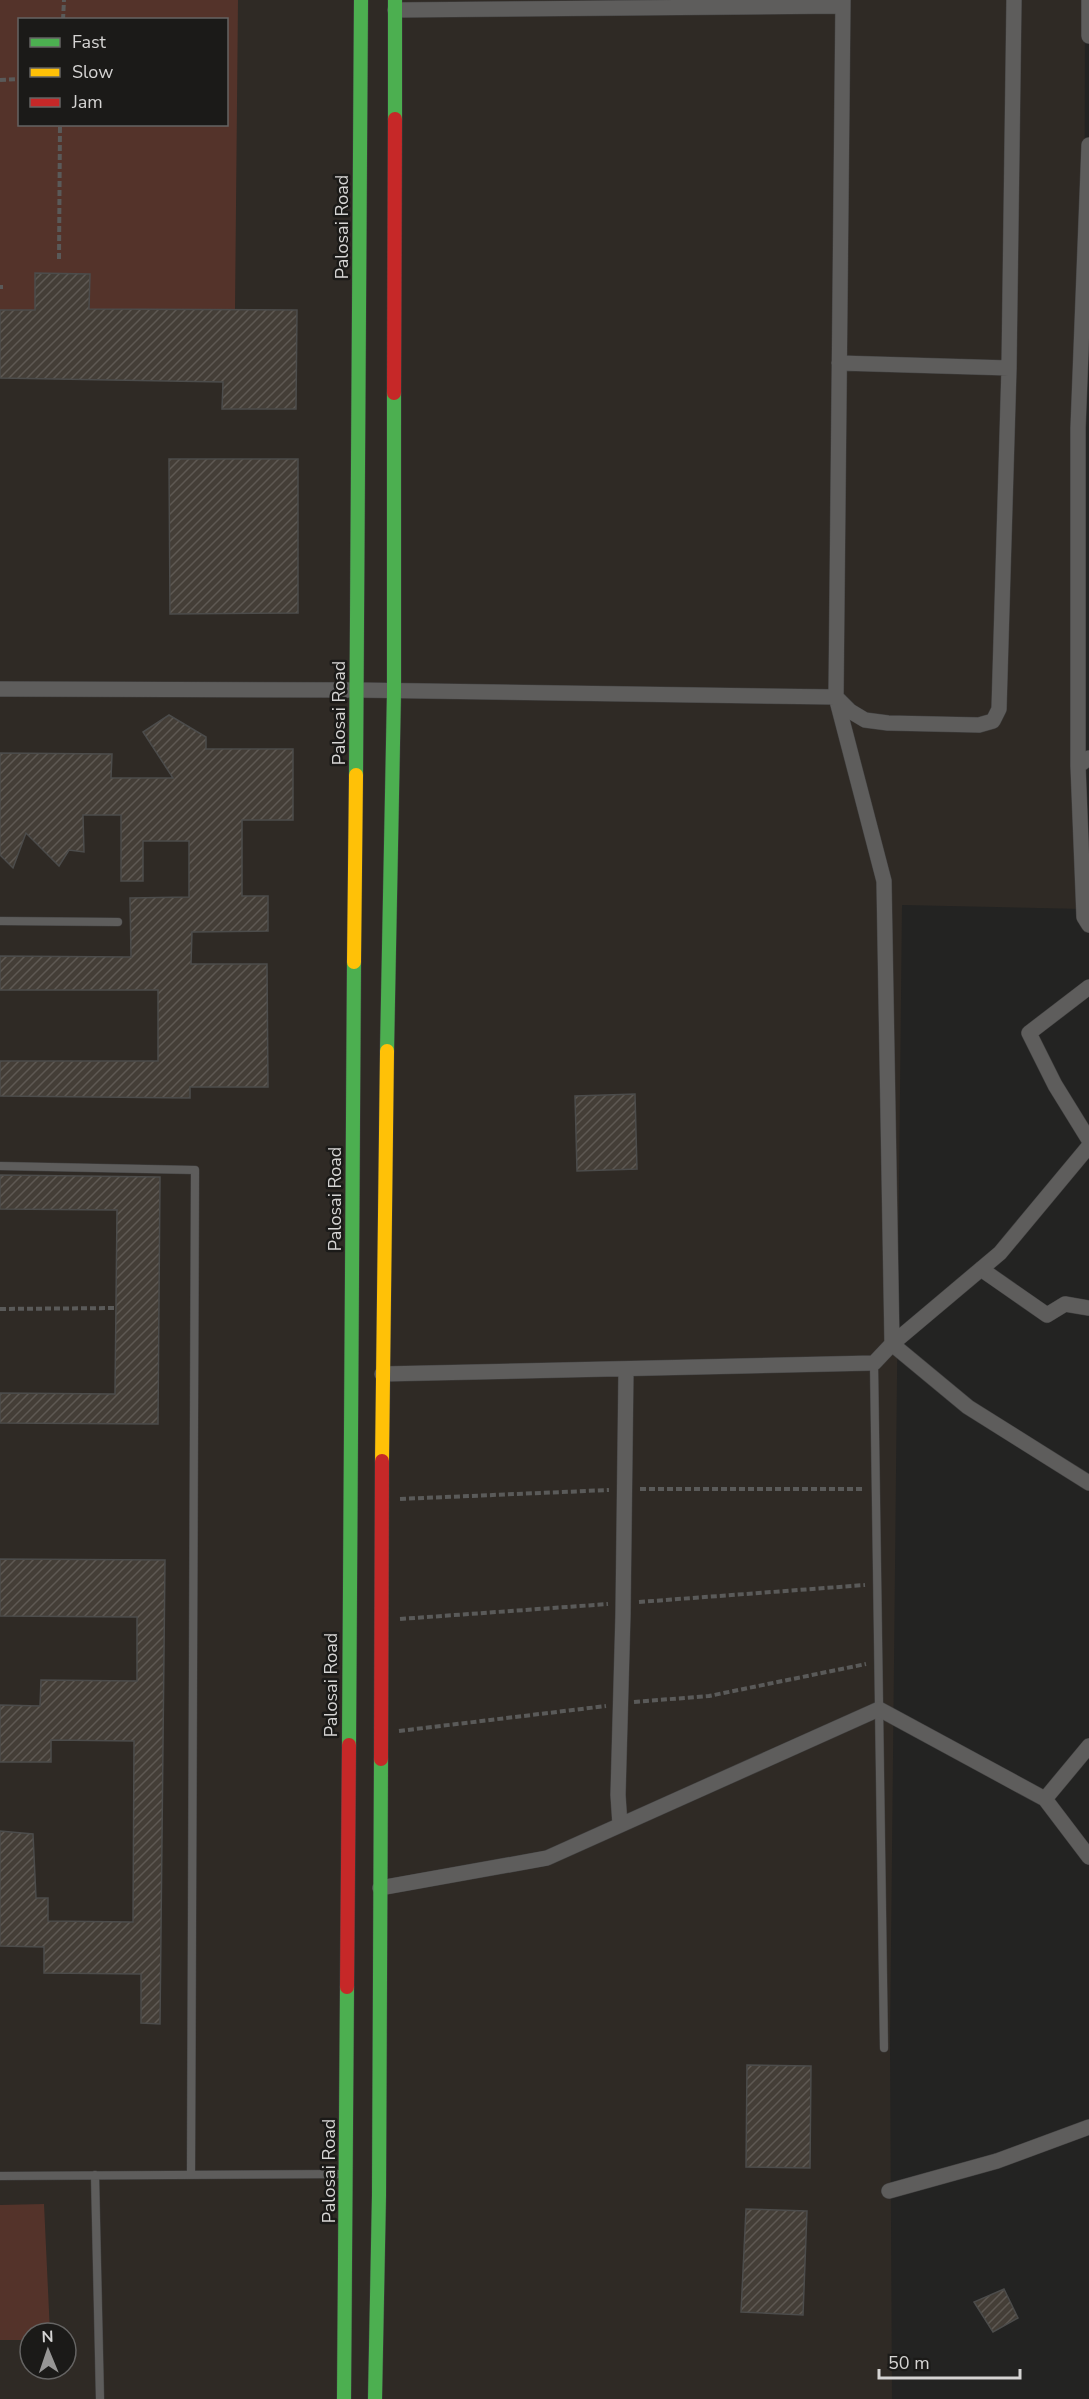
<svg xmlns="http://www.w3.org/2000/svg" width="1089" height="2399" font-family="'Nunito Sans',sans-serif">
<defs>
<pattern id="building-hatch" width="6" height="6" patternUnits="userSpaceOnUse" patternTransform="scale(1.5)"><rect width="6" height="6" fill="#443e37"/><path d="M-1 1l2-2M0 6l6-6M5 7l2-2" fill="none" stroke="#5e5953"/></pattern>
</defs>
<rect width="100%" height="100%" fill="#232322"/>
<path fill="#2f2a25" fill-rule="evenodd" d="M0 0H1085L1083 909 902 905 890 2043 892 2399H0ZM20 20H226V124H20ZM30 2333H66V2369H30Z"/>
<path fill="#54332a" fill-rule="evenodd" d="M0 0H238L235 310 89 309 90 274 36 273 35 310H0ZM20 20H226V124H20Z
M44 2204 50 2333H30V2340H0V2205Z"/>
<path fill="url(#building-hatch)" stroke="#4c4c4b" stroke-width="1.5" d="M35 273 90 274 89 309 297 310 296 409H222L223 382 0 378V310H35Z
M169 459H298V613L170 614Z
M169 715 206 737V749H293V820H242V896H268V931L192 932 191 964H267L268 1087H190V1098L0 1096V1061H158V990H0V956L131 957 130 898 189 897V841H143V881H121V815H83L84 852 69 850 59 866 26 833 13 868 0 855V753L112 754 111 778H173L143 732Z
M635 1094 637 1169 577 1171 575 1096Z
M0 1175 160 1177 158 1424 0 1423V1393L115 1394 117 1210 0 1209Z
M0 1559 165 1560 160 2024 141 2023V1974L44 1973V1947L0 1946V1831L33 1834 36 1898H48V1921L133 1922 134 1741 51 1740V1762H0V1705L40 1706 41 1680 137 1681V1617L0 1616Z
M747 2065 811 2066 810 2168 746 2167Z
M746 2209 807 2211 803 2315 741 2312Z
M1004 2289 1018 2318 993 2332 974 2302Z"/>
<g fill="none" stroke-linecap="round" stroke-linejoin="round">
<g stroke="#414040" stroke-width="9">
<path id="lane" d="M0 921 118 922
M0 1166 195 1170 191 2175
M874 1363 884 2048
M95 2175 100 2399
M0 2176 343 2174"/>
</g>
<g stroke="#414040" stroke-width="16">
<path id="street" d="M843 0 836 697 884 881 892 1344 968 1407 1089 1483
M1089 0V36
M395 10 843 6
M839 363 1009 368
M0 689 357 690 836 697 850 711 865 720 888 723 979 725 993 721 999 709 1009 368 1014 0
M1089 758 1078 766 1084 917 1089 925
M1078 766V428L1089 145
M1089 987 1029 1033 1055 1085 1089 1140
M981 1269 1047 1315 1065 1304 1089 1308
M382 1374 874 1363 892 1344 1000 1253 1089 1146
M1045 1799 1089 1746
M620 1825 618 1795 623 1614 626 1370
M380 1888 547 1858 879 1709 1045 1799 1089 1857
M889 2191 997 2161 1089 2127"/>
</g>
<g stroke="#414040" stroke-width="15">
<path id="fast" d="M395 119V0
M356 775 361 0
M387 1051 394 692V393
M349 1745 354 962
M344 2399 347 1987
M375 2399 379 2195 381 1759"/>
</g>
<g stroke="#414040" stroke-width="15">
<path id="slow" d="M354 962 356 775
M382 1461 387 1051"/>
</g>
<g stroke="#414040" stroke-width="15">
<path id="jam" d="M394 393 395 119
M381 1759 382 1461
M347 1987 349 1745"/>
</g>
<path stroke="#5a5a59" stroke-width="4" stroke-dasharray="6 3" stroke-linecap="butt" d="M63 20 64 0
M0 80 20 79
M226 82H228
M59 259 60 124
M0 287H3
M0 1309 116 1308
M640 1489H864
M400 1499 609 1490
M639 1602 865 1585
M400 1619 608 1604
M634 1702 709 1696 866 1664
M399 1731 606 1706"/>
<use href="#lane" stroke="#5e5d5c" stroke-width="8"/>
<use href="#street" stroke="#5e5d5c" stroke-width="15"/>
<use href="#fast" stroke="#4caf50" stroke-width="14"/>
<use href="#slow" stroke="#ffc107" stroke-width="14"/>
<use href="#jam" stroke="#c62828" stroke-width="14"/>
</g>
<g text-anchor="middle" stroke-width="5" stroke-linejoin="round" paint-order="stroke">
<g font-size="18" fill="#d5d4d3" stroke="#1b1a18">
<text transform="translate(342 227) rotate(-90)" y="6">Palosai Road</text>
<text transform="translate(339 713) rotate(-90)" y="6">Palosai Road</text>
<text transform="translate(335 1199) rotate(-90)" y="6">Palosai Road</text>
<text transform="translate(331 1685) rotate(-90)" y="6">Palosai Road</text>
<text transform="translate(329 2171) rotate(-90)" y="6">Palosai Road</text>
</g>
</g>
<rect x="18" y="18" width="210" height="108" fill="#1b1a18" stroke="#656463" stroke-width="1.5"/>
<rect x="30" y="38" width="30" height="9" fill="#4caf50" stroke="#656463" stroke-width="1.5"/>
<text x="72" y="48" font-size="18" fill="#d5d4d3">Fast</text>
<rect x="30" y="68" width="30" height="9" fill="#ffc107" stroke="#656463" stroke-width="1.5"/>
<text x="72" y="78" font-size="18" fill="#d5d4d3">Slow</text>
<rect x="30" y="98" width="30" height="9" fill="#c62828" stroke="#656463" stroke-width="1.5"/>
<text x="72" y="108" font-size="18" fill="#d5d4d3">Jam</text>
<g transform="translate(48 2351) rotate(358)"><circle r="28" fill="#1b1a18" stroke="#656463" stroke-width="1.5"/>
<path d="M0-4.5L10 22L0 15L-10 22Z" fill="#979695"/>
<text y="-9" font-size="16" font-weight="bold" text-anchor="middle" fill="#d5d4d3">N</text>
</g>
<path d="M879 2369v9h141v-9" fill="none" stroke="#d5d4d3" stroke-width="3"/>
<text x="888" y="2369" font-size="18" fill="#d5d4d3" stroke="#1b1a18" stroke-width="4.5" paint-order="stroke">50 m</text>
</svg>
